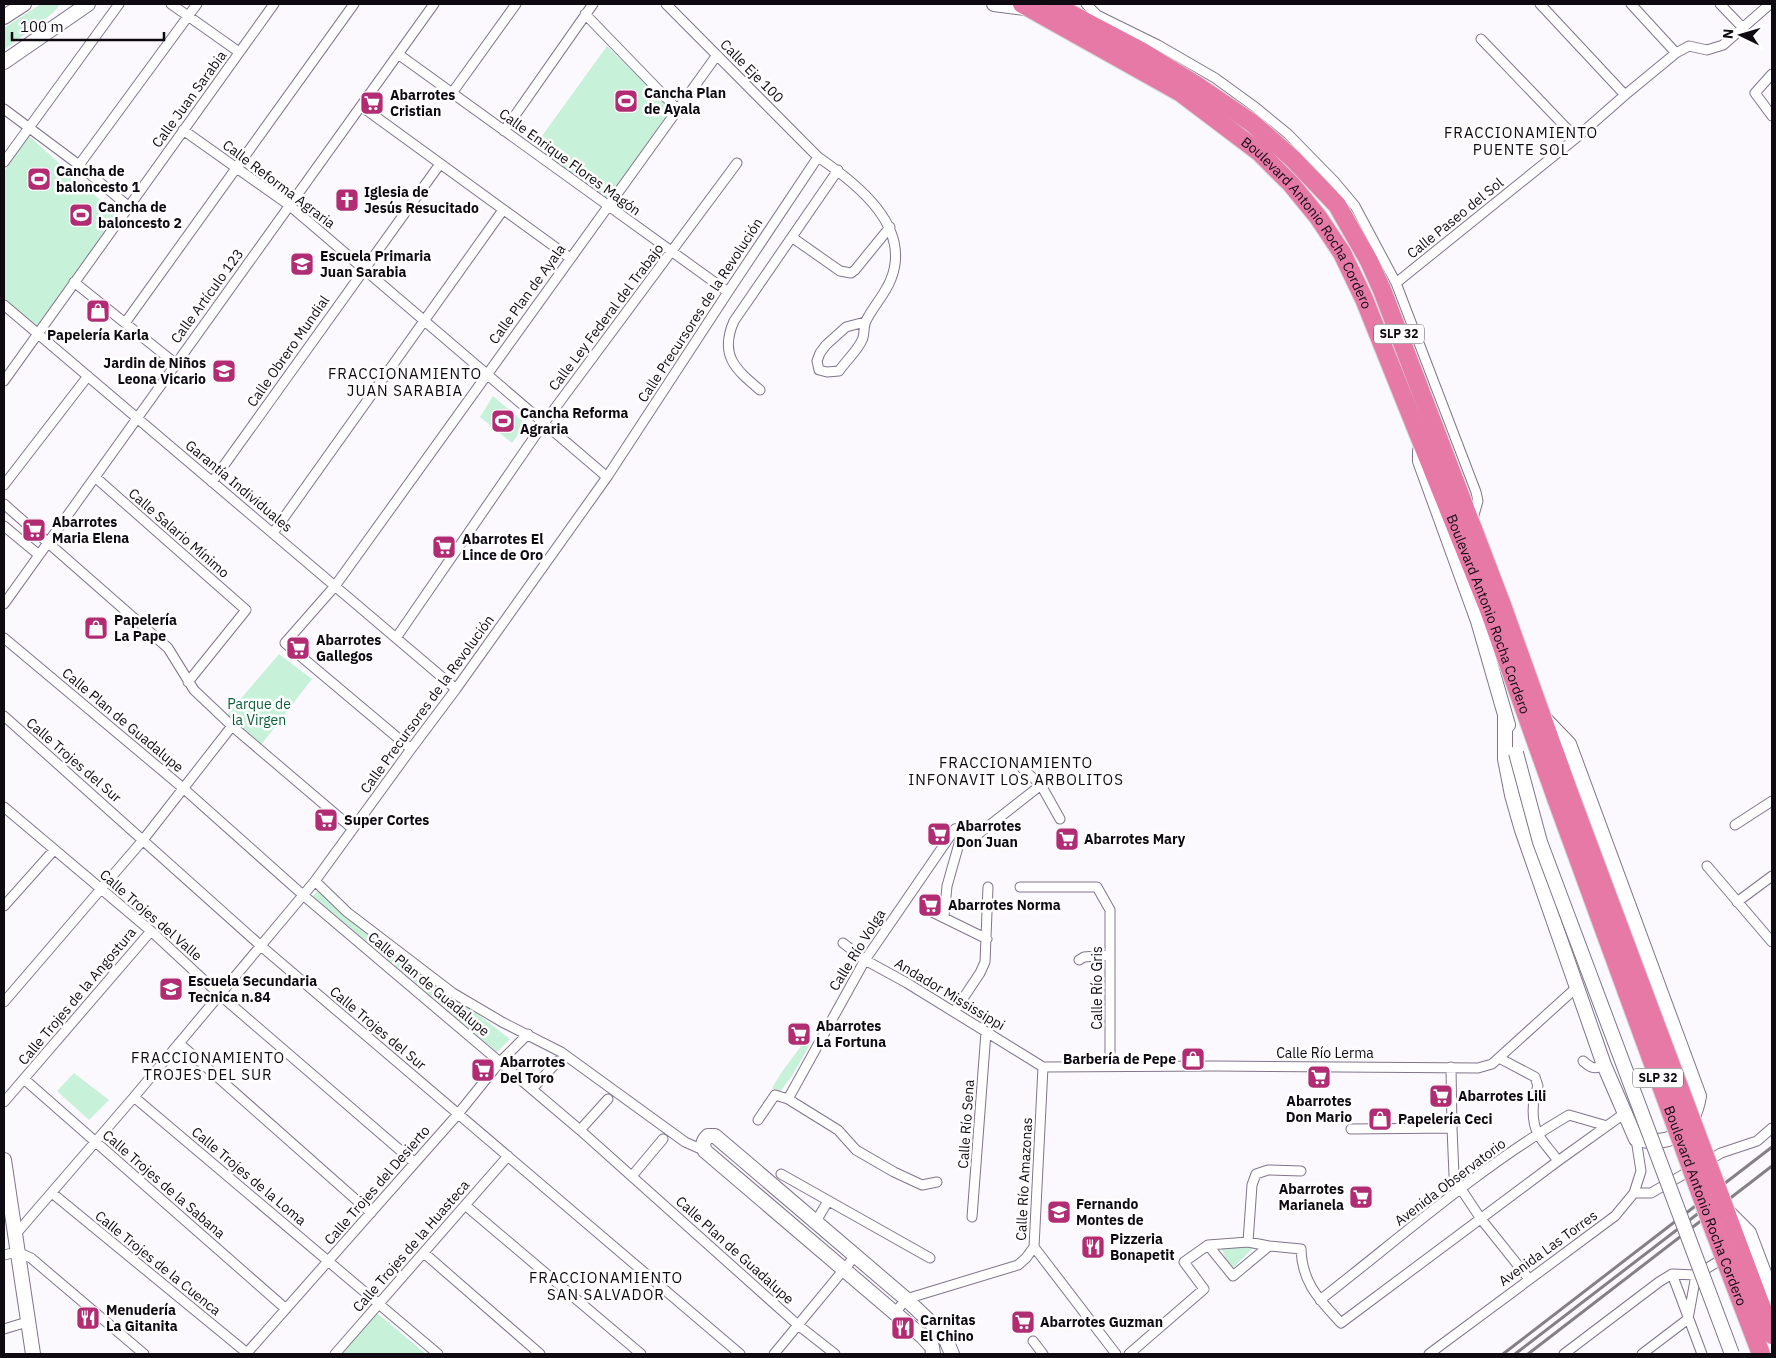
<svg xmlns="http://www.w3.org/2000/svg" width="1776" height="1358" font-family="'IBM Plex Sans',sans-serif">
<rect width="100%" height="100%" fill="#fcf9fe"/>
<path fill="#c8f1d9" d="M41 4H60L54 12 4 50V28Z
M607 46 671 109 607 200 534 147Z
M29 136 117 215 37 330 4 301V171Z
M493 396 526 424 512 443 480 417Z
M279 654 312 679 261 745 226 716Z
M317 891 510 1039 497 1052 313 896Z
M807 1038 812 1041 792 1076 779 1093 772 1088 781 1073Z
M74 1073 109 1100 89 1120 57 1091Z
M1256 1245 1231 1270 1220 1246Z
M377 1313 426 1354H341Z"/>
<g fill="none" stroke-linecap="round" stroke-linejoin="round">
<g stroke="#81748b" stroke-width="11">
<path id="street" d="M171 4 239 52
M666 4 818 157C856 183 912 226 891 279 885 295 873 306 866 321 863 327 865 335 862 340 858 350 845 362 839 371L827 372 819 370 817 361 820 353 826 345 846 327 865 322
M1086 4 1097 15 1158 45 1215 78 1255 107 1288 134 1334 181 1355 206 1396 283 1476 492 1478 501 1472 522
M1540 4 1625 95
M1631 4 1676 53
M1720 4 1743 28
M585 14 677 109
M1481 39 1576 138
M398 54 728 292
M1772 74 1755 93 1772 116
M452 93 516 4
M361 106 570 258
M4 109 79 165 128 206
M183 130 289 205 607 477
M504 131 593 4
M4 162 119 4
M79 165 197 4
M793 238 840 271 851 273 855 270 890 227
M74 282 176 364
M1396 283 1576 138 1625 95 1676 53 1689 46 1707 50 1723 45 1770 4
M4 305 456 689
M125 323 354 4
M4 381 274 4
M760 390C735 369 719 355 734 321L838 170
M95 477 246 610 188 682
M212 482 440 164
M4 485 88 376
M4 504 168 648 194 690 232 726 353 829
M4 526 39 555
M273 533 503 210
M4 604 434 4
M4 638 183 788 303 895 580 1130 798 1325 835 1354
M396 638 544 423 737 163
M4 716 261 946 740 1354
M411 749 285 643 335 586 717 55
M1022 768 1041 785 1060 819
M4 807 151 931 220 995 415 1163
M1735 825 1772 801
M1707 866 1772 942
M315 881 347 912 453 993 502 1022 561 1052 685 1142 705 1151
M1020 887H1097L1110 910V1065
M1737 902 1772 876
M4 906 54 850
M928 910 987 939
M944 917 947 886 962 833
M843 943 865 960 907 983 1043 1067
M1079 960 1084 957 1110 955
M4 1002 143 840 232 726
M954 1012 980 973 985 962 988 887
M179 1043 371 1213
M1499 1058 1535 1077 1538 1086C1532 1101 1531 1120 1538 1134 1543 1143 1552 1152 1558 1161
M1583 1061C1591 1068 1594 1070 1604 1065
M1043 1067 1215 1066 1478 1068 1492 1064 1577 987
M1043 1067 1034 1247 1116 1354
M1451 1067 1452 1128 1454 1175 1461 1189 1481 1219 1529 1279
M24 1079 286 1309
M532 1089 558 1061
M134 1097 438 1354
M788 1099 865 960 955 829 969 836 977 835 1041 785
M4 1102 151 931
M758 1120 775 1095 788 1099 838 1130 856 1150 894 1172 922 1185 937 1182
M1351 1129 1452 1128
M580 1130 608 1099
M1704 1163 1721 1153 1757 1141 1772 1128
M781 1174 930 1258
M632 1176 663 1139
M52 1193 247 1353
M1634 1193H1651L1693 1169
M465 1205 641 1354
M972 1217 986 1032
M815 1223 828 1201
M15 1235 134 1097 315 881 411 749 456 689 607 477 728 292 818 157
M1248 1242 1252 1185 1256 1174 1268 1170 1301 1171
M1208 1245 1248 1242 1269 1246 1301 1249C1302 1283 1319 1299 1341 1323L1558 1161 1625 1113
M1208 1245 1233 1276 1269 1246
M424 1253 540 1354
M4 1255 17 1252 31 1258 144 1354
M1672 1274 1702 1354
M1320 1300C1401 1237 1480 1167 1569 1115L1607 1126
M895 1313 906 1299 1018 1265 1026 1258 1034 1247
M4 1329 27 1322
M1033 1341 1043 1354
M246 1354 458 1114 500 1062 528 1034
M335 1354 508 1156
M774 1354 855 1256
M1129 1354 1204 1289 1184 1262 1208 1245
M1429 1354 1615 1216 1634 1193 1641 1171 1636 1139
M1564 1354 1659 1282 1672 1274 1696 1275
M1642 1354 1688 1319 1696 1275 1727 1256"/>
</g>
<g stroke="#81748b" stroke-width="16">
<path id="secondary" d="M994 4 1033 9
M4 17 24 4
M4 62 88 4
M1420 451V461L1478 621 1508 725
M1505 716V759L1512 795 1522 830 1604 1065 1636 1139C1672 1147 1693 1132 1699 1096L1569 744 1545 719
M4 1160 33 1354
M933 1354 932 1347 923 1337 705 1151C702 1144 703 1141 708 1136H715L906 1299 944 1335 952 1354"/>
</g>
<g stroke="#d9d8d9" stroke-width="20">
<g id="highway">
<path id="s1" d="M1022 4 1181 93 1259 152 1291 184 1318 217 1342 253 1364 299 1489 610 1557 801"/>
<path d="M1052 4 1141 51 1196 85 1252 123 1293 159 1337 205 1369 261 1382 290 1502 605 1571 798"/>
</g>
</g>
<use href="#street" stroke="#fff" stroke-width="9"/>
<use href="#secondary" stroke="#fff" stroke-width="14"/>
<use href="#highway" stroke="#e679a6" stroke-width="18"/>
<path stroke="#848086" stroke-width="3" d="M1503 1354 1772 1147
M1515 1354 1717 1199
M1528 1354 1772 1166"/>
<g stroke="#81748b" stroke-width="16" stroke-linecap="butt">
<path id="secondary-bridge" d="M1516 753 1540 842 1732 1354
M1727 1211 1749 1233 1772 1294"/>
</g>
<g stroke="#d9d8d9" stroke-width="20" stroke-linecap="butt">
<g id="highway-bridge">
<path d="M1571 798 1772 1335"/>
<path id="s2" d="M1557 801 1713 1228 1761 1354"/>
</g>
</g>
<use href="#secondary-bridge" stroke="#fff" stroke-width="14"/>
<use href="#highway-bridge" stroke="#e679a6" stroke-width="18"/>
</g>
<defs>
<g id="stadium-square" transform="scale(1.25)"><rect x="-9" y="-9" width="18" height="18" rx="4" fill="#b12c72" stroke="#fff"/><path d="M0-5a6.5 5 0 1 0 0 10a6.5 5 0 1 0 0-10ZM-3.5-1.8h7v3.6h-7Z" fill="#fff"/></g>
<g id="supermarket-square" transform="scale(1.25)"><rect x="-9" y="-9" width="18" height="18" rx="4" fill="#b12c72" stroke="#fff"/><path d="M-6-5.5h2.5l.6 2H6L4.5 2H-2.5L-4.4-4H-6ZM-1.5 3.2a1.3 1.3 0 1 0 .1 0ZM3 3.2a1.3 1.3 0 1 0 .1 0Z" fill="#fff"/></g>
<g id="church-square" transform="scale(1.25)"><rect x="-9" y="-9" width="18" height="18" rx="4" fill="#b12c72" stroke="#fff"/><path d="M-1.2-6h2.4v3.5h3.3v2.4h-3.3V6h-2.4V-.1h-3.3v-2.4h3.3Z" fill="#fff"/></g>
<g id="school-square" transform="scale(1.25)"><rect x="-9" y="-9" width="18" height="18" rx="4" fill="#b12c72" stroke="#fff"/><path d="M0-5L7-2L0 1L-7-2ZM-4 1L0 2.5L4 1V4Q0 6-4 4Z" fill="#fff"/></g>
<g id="shop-square" transform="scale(1.25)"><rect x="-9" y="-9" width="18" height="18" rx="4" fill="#b12c72" stroke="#fff"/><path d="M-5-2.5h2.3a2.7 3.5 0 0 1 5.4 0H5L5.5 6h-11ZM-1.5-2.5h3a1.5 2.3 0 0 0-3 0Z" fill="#fff"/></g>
<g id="restaurant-square" transform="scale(1.25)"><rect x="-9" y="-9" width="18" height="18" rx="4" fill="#b12c72" stroke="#fff"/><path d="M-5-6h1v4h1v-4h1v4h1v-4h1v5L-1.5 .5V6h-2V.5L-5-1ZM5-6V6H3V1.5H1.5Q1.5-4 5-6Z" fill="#fff"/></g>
</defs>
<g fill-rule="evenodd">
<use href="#stadium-square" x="626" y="101"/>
<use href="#supermarket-square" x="372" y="103"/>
<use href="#stadium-square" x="39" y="179"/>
<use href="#church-square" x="347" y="200"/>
<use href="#stadium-square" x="81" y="215"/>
<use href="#school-square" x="302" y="264"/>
<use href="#shop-square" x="98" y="311"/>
<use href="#school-square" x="224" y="371"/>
<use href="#stadium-square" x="503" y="421"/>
<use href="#supermarket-square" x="34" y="530"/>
<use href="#supermarket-square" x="444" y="547"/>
<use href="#shop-square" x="96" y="628"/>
<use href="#supermarket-square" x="298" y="648"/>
<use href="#supermarket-square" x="326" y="820"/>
<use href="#supermarket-square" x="939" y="834"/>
<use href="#supermarket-square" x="1067" y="839"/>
<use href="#supermarket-square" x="930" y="905"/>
<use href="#school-square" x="171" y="989"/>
<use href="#supermarket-square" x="799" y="1034"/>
<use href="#shop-square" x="1193" y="1059"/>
<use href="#supermarket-square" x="483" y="1070"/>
<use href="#supermarket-square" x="1319" y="1077"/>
<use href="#supermarket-square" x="1441" y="1096"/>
<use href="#shop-square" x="1380" y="1119"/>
<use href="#supermarket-square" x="1361" y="1197"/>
<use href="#school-square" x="1059" y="1212"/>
<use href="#restaurant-square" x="1093" y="1247"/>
<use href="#restaurant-square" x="88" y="1318"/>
<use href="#supermarket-square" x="1023" y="1322"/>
<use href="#restaurant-square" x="903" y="1328"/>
</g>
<g text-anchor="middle" stroke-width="5" stroke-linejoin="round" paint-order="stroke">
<g fill="#fff" stroke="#575459" stroke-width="1">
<rect x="1374" y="324.5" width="50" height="19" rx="4"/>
<rect x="1633" y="1068.5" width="50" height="19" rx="4"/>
</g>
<g font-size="12" font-weight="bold" fill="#0f0a12">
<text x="1399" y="338">SLP 32</text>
<text x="1658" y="1082">SLP 32</text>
</g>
<g font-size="14" fill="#0f0a12" stroke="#fff">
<text transform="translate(752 71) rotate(45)" y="5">Calle Eje 100</text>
<text transform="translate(189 99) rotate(-54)" y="5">Calle Juan Sarabia</text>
<text transform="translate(570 162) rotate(36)" y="5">Calle Enrique Flores Magón</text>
<text transform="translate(279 184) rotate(37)" y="5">Calle Reforma Agraria</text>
<text transform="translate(1455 218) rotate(-39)" y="5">Calle Paseo del Sol</text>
<text dy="5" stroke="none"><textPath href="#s1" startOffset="366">Boulevard Antonio Rocha Cordero</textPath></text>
<text transform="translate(527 294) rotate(-54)" y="5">Calle Plan de Ayala</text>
<text transform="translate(207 296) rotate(-54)" y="5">Calle Artículo 123</text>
<text transform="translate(700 310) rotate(-57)" y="5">Calle Precursores de la Revolución</text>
<text transform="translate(606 317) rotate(-53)" y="5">Calle Ley Federal del Trabajo</text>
<text transform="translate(288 351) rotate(-55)" y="5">Calle Obrero Mundial</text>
<text transform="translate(239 486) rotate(40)" y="5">Garantía Individuales</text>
<text transform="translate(179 533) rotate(41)" y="5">Calle Salario Mínimo</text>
<text dy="5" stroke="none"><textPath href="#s1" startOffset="801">Boulevard Antonio Rocha Cordero</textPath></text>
<text transform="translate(427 704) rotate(-54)" y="5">Calle Precursores de la Revolución</text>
<text transform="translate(123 720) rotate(40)" y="5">Calle Plan de Guadalupe</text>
<text transform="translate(74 760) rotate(41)" y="5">Calle Trojes del Sur</text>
<text transform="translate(151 915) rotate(41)" y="5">Calle Trojes del Valle</text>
<text transform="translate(857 950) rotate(-58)" y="5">Calle Río Volga</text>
<text transform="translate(429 984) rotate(40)" y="5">Calle Plan de Guadalupe</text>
<text transform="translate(1097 988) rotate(-90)" y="5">Calle Río Gris</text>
<text transform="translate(950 994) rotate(31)" y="5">Andador Mississippi</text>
<text transform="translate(77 996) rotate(-50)" y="5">Calle Trojes de la Angostura</text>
<text transform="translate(378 1028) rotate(40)" y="5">Calle Trojes del Sur</text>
<text x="1325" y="1058">Calle Río Lerma</text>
<text transform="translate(966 1124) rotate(-86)" y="5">Calle Río Sena</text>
<text transform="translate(249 1176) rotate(40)" y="5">Calle Trojes de la Loma</text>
<text transform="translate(1024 1179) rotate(-87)" y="5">Calle Río Amazonas</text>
<text transform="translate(1450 1182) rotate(-37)" y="5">Avenida Observatorio</text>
<text transform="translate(164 1184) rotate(41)" y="5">Calle Trojes de la Sabana</text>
<text transform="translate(377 1185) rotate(-49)" y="5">Calle Trojes del Desierto</text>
<text dy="5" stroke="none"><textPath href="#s2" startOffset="431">Boulevard Antonio Rocha Cordero</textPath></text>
<text transform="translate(411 1246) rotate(-49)" y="5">Calle Trojes de la Huasteca</text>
<text transform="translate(1548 1248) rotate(-36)" y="5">Avenida Las Torres</text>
<text transform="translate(735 1250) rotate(42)" y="5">Calle Plan de Guadalupe</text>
<text transform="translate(158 1263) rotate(39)" y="5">Calle Trojes de la Cuenca</text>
</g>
<g font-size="14" font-weight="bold" fill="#0f0a12" stroke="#fff" text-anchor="start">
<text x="644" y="98">Cancha Plan<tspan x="644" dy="16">de Ayala</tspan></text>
<text x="390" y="100">Abarrotes<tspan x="390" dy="16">Cristian</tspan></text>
<text x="56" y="176">Cancha de<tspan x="56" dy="16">baloncesto 1</tspan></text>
<text x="364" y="197">Iglesia de<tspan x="364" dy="16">Jesús Resucitado</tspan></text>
<text x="98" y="212">Cancha de<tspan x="98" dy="16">baloncesto 2</tspan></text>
<text x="320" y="261">Escuela Primaria<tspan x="320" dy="16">Juan Sarabia</tspan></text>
<text x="98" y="340" text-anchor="middle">Papelería Karla</text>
<text x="206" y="368" text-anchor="end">Jardin de Niños<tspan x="206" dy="16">Leona Vicario</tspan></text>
<text x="520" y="418">Cancha Reforma<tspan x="520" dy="16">Agraria</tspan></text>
<text x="52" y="527">Abarrotes<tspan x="52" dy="16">Maria Elena</tspan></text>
<text x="462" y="544">Abarrotes El<tspan x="462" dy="16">Lince de Oro</tspan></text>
<text x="114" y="625">Papelería<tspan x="114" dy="16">La Pape</tspan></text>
<text x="316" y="645">Abarrotes<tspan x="316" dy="16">Gallegos</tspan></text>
<text x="344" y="825">Super Cortes</text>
<text x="956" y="831">Abarrotes<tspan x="956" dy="16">Don Juan</tspan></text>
<text x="1084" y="844">Abarrotes Mary</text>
<text x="948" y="910">Abarrotes Norma</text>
<text x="188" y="986">Escuela Secundaria<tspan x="188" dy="16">Tecnica n.84</tspan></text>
<text x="816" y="1031">Abarrotes<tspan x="816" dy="16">La Fortuna</tspan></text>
<text x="1176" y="1064" text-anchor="end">Barbería de Pepe</text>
<text x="500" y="1067">Abarrotes<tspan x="500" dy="16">Del Toro</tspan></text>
<text x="1458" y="1101">Abarrotes Lili</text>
<text x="1319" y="1106" text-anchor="middle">Abarrotes<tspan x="1319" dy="16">Don Mario</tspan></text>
<text x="1398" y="1124">Papelería Ceci</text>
<text x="1344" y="1194" text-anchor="end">Abarrotes<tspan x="1344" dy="16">Marianela</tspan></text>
<text x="1076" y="1209">Fernando<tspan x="1076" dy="16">Montes de</tspan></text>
<text x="1110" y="1244">Pizzeria<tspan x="1110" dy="16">Bonapetit</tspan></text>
<text x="106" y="1315">Menudería<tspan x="106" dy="16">La Gitanita</tspan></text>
<text x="920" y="1325">Carnitas<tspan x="920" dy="16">El Chino</tspan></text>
<text x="1040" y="1327">Abarrotes Guzman</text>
</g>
<g font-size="14" fill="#085c3b" stroke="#fff">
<text x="259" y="709">Parque de<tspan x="259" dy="16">la Virgen</tspan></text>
</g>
<g font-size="15" letter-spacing="1" fill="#0f0a12" stroke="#fff">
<text x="1521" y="138">FRACCIONAMIENTO<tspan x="1521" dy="17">PUENTE SOL</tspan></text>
<text x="405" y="379">FRACCIONAMIENTO<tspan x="405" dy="17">JUAN SARABIA</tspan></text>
<text x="1016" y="768">FRACCIONAMIENTO<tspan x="1016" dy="17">INFONAVIT LOS ARBOLITOS</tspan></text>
<text x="208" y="1063">FRACCIONAMIENTO<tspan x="208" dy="17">TROJES DEL SUR</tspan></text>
<text x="606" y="1283">FRACCIONAMIENTO<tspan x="606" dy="17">SAN SALVADOR</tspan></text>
</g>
</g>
<rect width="1776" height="1358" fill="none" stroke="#0f0a12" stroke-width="10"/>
<g transform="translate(1741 35) rotate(275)" stroke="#ffffff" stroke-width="4" paint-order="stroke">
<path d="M0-4L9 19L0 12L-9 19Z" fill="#0f0a12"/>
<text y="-8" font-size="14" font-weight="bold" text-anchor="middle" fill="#0f0a12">N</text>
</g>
<path d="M12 32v8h152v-8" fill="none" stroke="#0f0a12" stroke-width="2.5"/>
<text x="20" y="32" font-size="15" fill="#0f0a12" stroke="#ffffff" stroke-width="4" paint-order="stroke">100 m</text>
</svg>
